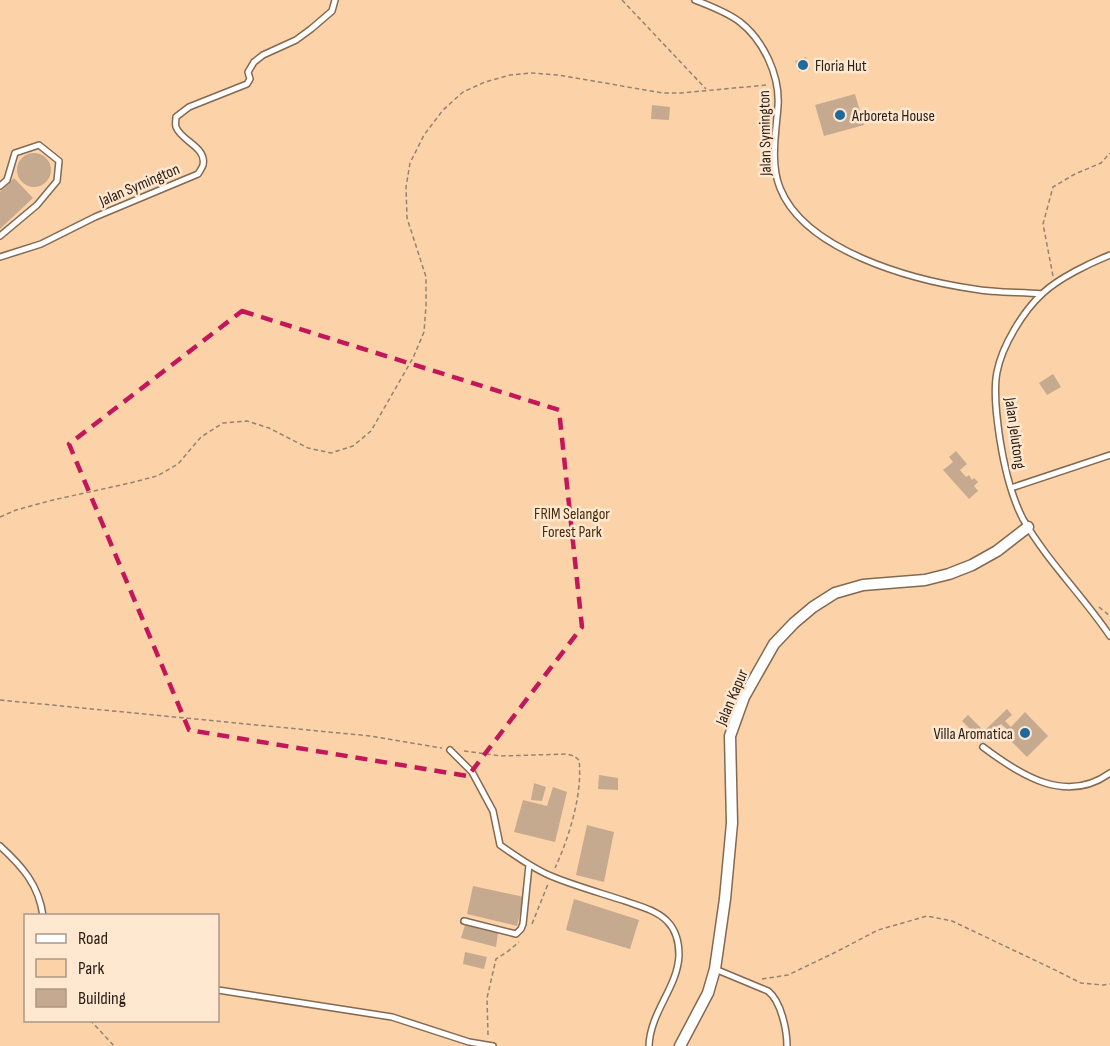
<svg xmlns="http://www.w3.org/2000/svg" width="1110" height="1046" font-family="'Sofia Sans Condensed',sans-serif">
<rect width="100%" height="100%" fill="#ffe7d0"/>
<path fill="#fcd2a8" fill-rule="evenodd" d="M0 0H1110V1046H0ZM26 916H218V1020H26Z"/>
<path fill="#c6aa8f" d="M806 57 810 69 799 72 795 61Z
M855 94 864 125 824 136 815 105Z
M652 105 670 107 669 120 651 119Z
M17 170a17 17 0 1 1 34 0a17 17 0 1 1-34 0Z
M14 178 33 198 0 229V192Z
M1053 374 1061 387 1047 395 1039 383Z
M956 451 967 464 960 470 966 477 969 475 972 480 974 478 978 482 974 486 978 491 969 499 943 470 953 462 949 457Z
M1007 709 1012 715 1005 721 1011 727 1025 712 1048 736 1027 757 1004 734 1008 730 1001 724 983 742 962 721 968 715 984 731Z
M599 775 618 778V790L598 789Z
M534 783 546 787 542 801 531 800Z
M553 787 567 792 555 842 514 832 523 800 547 806Z
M587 825 614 832 604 882 576 875Z
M473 886 524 897 517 926 467 914Z
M574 899 639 920 630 949 566 930Z
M465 925 498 933 496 947 461 938Z
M465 952 487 957 484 969 463 964Z"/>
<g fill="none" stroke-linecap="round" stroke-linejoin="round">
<g stroke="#836950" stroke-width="8">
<path id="service" d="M695 0C710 6 727 12 740 22 764 41 780 76 778 106 776 132 770 163 780 188 805 251 912 280 974 289 996 293 1020 292 1042 294
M0 186 7 180 15 153 39 145 59 161 57 181 37 205 0 236
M1110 255C1090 263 1059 278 1043 293 1023 311 1002 346 997 372 993 392 997 420 1000 440 1004 465 1011 496 1023 519 1047 561 1083 596 1110 636
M0 257 41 244 95 217 198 174C200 171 202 168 203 165 207 147 181 141 176 127 175 124 176 120 176 117L189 107 247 84 250 79 248 72 254 62 263 55 296 40 311 29 332 11 335 0
M1011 488 1110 455
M983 747C1020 775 1066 805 1110 773
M450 750 472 772 493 811 500 845C516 856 532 868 551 876 575 886 601 893 625 901 639 906 656 910 667 921 676 930 679 942 679 955 678 987 650 1012 649 1046
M0 846C22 866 39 885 43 916
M464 921 516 934 521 929 523 924 529 865
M715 969 768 991C781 1001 787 1030 787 1046
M218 990 392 1017 469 1042 493 1046"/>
</g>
<g stroke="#836950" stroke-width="13">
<path id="minor" d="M680 1046 708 993 715 969 725 899 732 823 730 736 744 697 774 644 794 623 813 607 835 593 863 585 925 580 949 574 972 565 997 551 1028 527"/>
</g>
<path stroke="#948372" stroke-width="1.5" stroke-dasharray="4.5 3" stroke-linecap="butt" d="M622 0 706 89
M1053 276 1043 224 1053 187 1075 174 1101 163 1110 153
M0 517 16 510 53 500 130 483 157 476 178 464 201 437 223 423 247 421 269 428 308 448 331 453 353 446 371 431 413 358 424 332 426 306V277L407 218 406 187 410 163 424 135 443 110 463 92 485 82 510 75 531 73 558 75 663 93H681L767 85
M1099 607 1110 616
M0 700 370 736 442 748
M464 751 501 756 567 754 574 756 579 760C583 793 569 838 555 868
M532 924 548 884
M762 979 788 975 836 952 878 930 927 916 952 921 1051 968 1081 983 1103 985 1110 984
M90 1020 114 1046
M488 1035 487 998 496 959 507 952 519 942"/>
<use href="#service" stroke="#fff" stroke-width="5"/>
<use href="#minor" stroke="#fff" stroke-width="10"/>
</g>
<path fill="none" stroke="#c2185b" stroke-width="4.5" stroke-dasharray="12 8" stroke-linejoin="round" d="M242 311 559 410 582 627 468 776 189 730 69 444Z"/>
<g fill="#1e6a9d" stroke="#ffe7d0" stroke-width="2">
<circle cx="803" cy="65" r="6"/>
<circle cx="840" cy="115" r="6"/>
<circle cx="1025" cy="733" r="6"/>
</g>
<g text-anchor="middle" stroke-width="5" stroke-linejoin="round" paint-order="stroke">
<g font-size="16" fill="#2c2117" stroke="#ffe7d0" text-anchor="start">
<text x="815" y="71">Floria Hut</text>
<text x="852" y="121">Arboreta House</text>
<text x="1013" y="739" text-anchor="end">Villa Aromatica</text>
</g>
<g font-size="16" fill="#2c2117" stroke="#ffe7d0">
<text transform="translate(764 133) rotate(-91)" y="6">Jalan Symington</text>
<text transform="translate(139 184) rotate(-23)" y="6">Jalan Symington</text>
<text transform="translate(1016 433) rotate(82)" y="6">Jalan Jelutong</text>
<text transform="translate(731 697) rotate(-67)" y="6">Jalan Kapur</text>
</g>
<g font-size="16" fill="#462b0b" stroke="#ffe7d0">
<text x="572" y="519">FRIM Selangor<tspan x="572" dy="18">Forest Park</tspan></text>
</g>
</g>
<rect x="24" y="914" width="195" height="108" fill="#ffe7d0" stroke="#ab9886" stroke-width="1.5"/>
<rect x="36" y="934" width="30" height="9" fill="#ffffff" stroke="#ab9886" stroke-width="1.5"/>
<text x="78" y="944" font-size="18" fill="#2c2117">Road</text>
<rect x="36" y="959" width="30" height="18" fill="#fcd2a8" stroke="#ab9886" stroke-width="1.5"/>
<text x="78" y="974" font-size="18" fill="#2c2117">Park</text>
<rect x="36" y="989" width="30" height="18" fill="#c6aa8f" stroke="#ab9886" stroke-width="1.5"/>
<text x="78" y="1004" font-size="18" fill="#2c2117">Building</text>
</svg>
